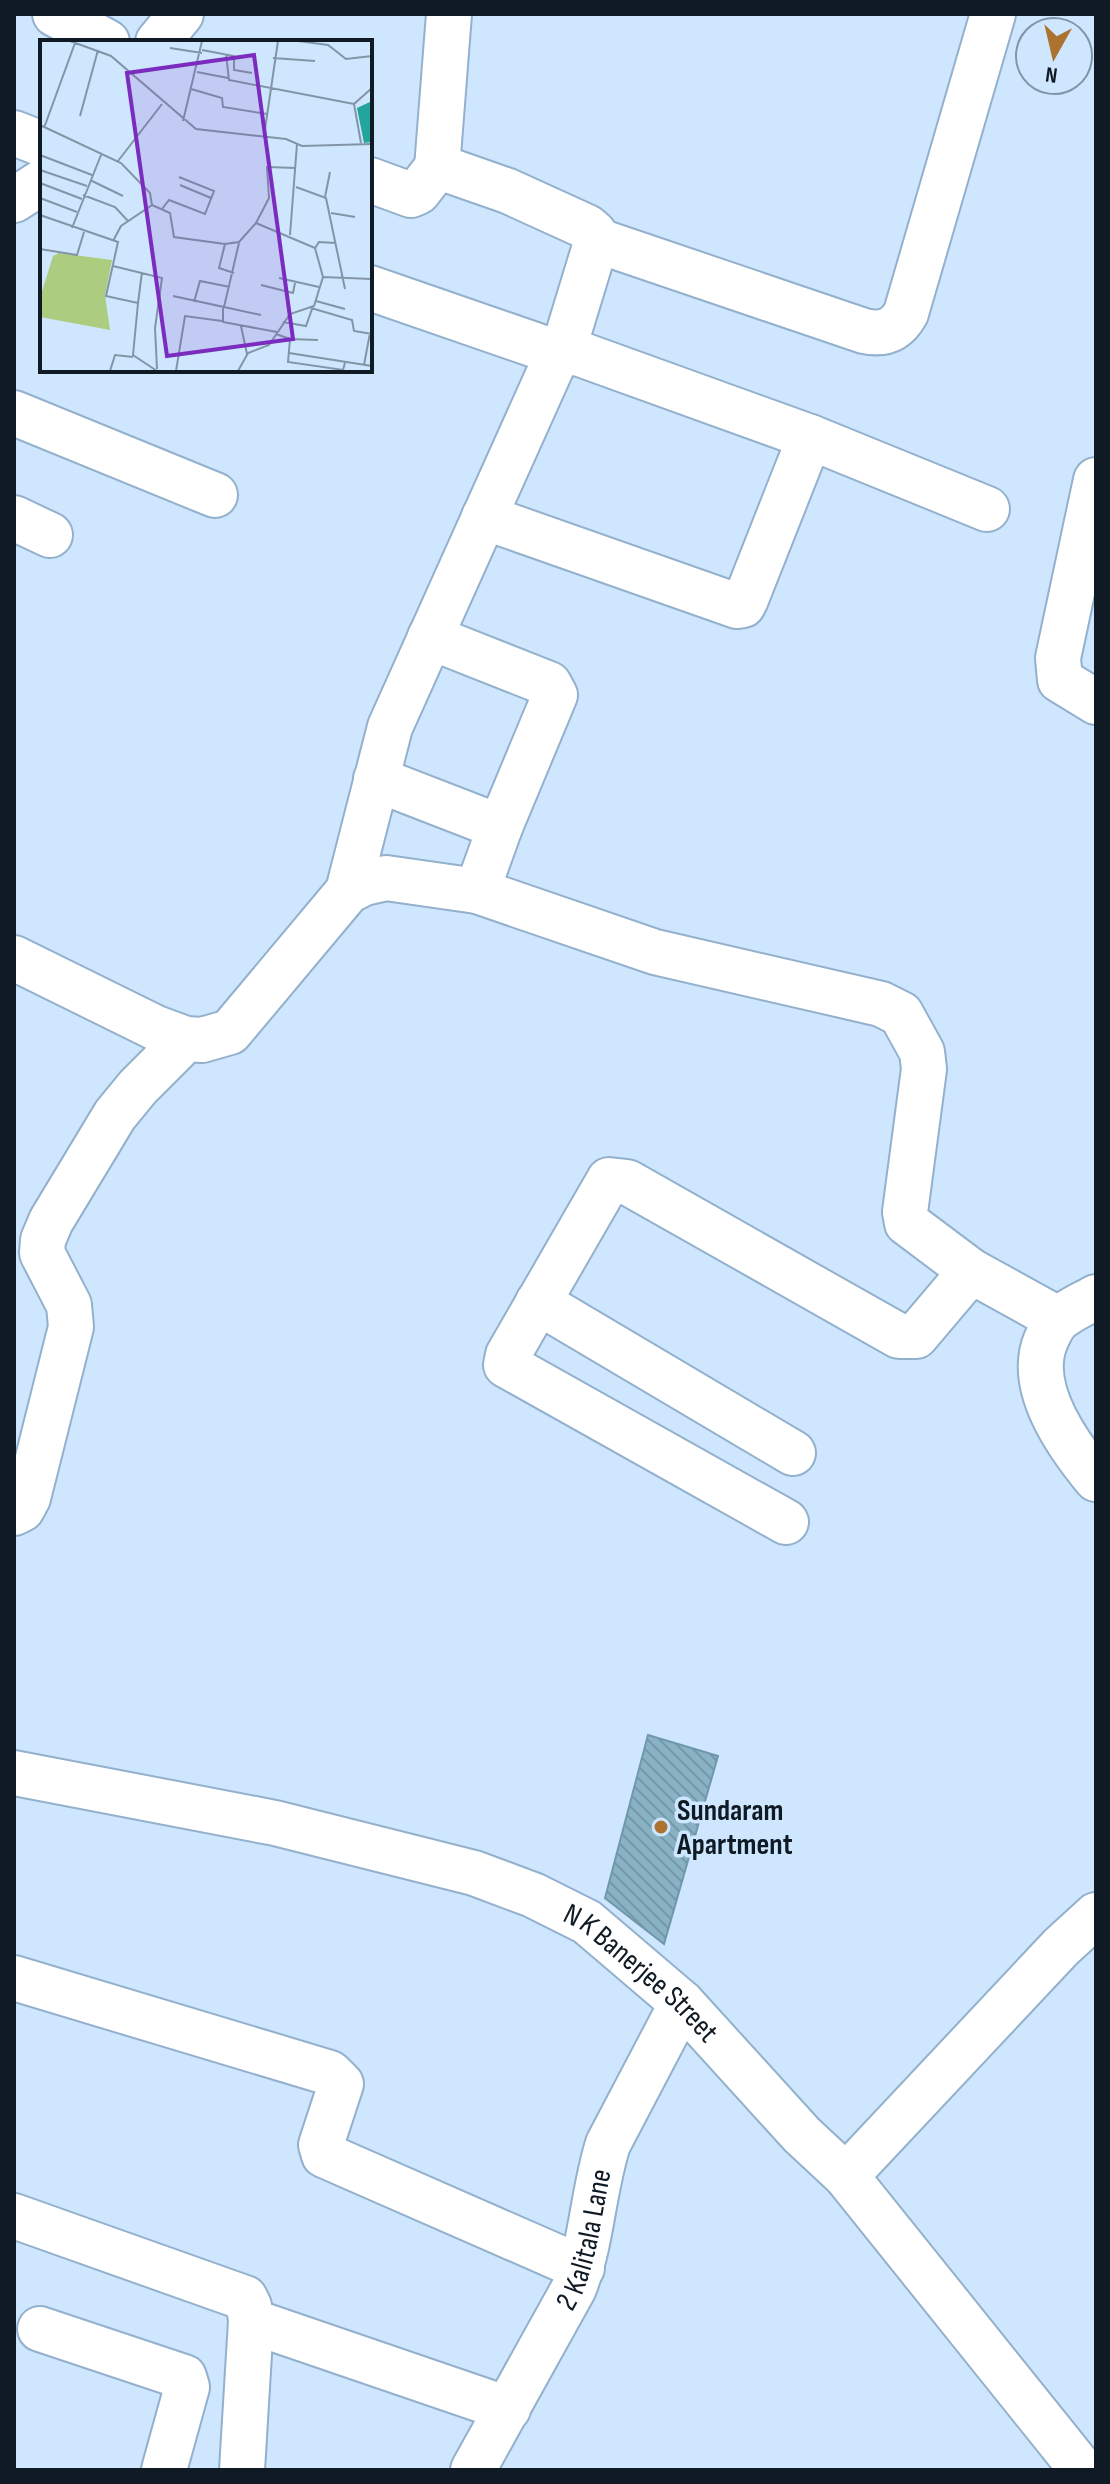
<svg xmlns="http://www.w3.org/2000/svg" width="1110" height="2484" font-family="'Sofia Sans Condensed',sans-serif">
<defs>
<pattern id="building-back-hatch" width="6" height="6" patternUnits="userSpaceOnUse" patternTransform="scale(2)"><rect width="6" height="6" fill="#89b2c5"/><path d="M-1 5l2 2M0 0l6 6M5-1l2 2" fill="none" stroke="#7598a9"/></pattern>
</defs>
<rect width="100%" height="100%" fill="#cee7fe"/>
<path fill="url(#building-back-hatch)" stroke="#7098aa" stroke-width="2" d="M648 1735 718 1756 664 1944 605 1898Z"/>
<g fill="none" stroke-linecap="round" stroke-linejoin="round">
<g stroke="#93b0cc" stroke-width="48">
<g id="minor">
<path d="M55 14 107 42"/>
<path d="M158 42 181 14"/>
<path d="M14 133 42 144"/>
<path d="M437 168 449 14"/>
<path d="M370 180 411 195 418 192 435 170 445 169 508 191 587 227 594 233 595 246 563 351"/>
<path d="M14 200 42 182"/>
<path d="M596 240 864 331C883 335 896 331 906 313L993 14"/>
<path d="M370 288 558 353"/>
<path d="M14 413 215 495"/>
<path d="M1096 480 1058 658 1060 680 1096 702"/>
<path d="M484 517 737 606 743 605 746 599 810 437"/>
<path d="M14 518 50 535"/>
<path d="M376 779 500 827"/>
<path d="M348 891 390 727 558 353 563 351 580 354 810 437 987 509"/>
<path d="M477 891 655 952 881 1004 901 1014 922 1052 924 1069 905 1212 907 1223 971 1271 1058 1319"/>
<path d="M14 958 156 1028 186 1039 202 1040 230 1032 348 891 364 883 386 878 477 891 500 827 555 695 549 684 430 637"/>
<path d="M1096 1297C1084 1304 1069 1310 1059 1319 1053 1324 1049 1333 1046 1340 1026 1387 1068 1445 1096 1479"/>
<path d="M538 1302 793 1453"/>
<path d="M14 1513 22 1509 28 1498 71 1327 69 1305 42 1253 43 1240 51 1221 115 1115 138 1087 186 1039"/>
<path d="M786 1522 506 1365 508 1355 609 1180 627 1182 899 1336H916L971 1271"/>
<path id="s1" d="M14 1773 275 1823 474 1873 533 1895 587 1922 682 2003 802 2135 846 2176 1082 2470"/>
<path d="M14 1978 330 2073 341 2084 321 2145 324 2155 582 2268"/>
<path d="M846 2176 1061 1947 1096 1915"/>
<path d="M14 2216 245 2298 249 2306 251 2321 242 2470"/>
<path d="M251 2321 508 2409"/>
<path d="M40 2329 184 2377 187 2387 164 2470"/>
<path id="s2" d="M473 2470 574 2288C592 2242 593 2191 608 2144L682 2003"/>
</g>
</g>
<use href="#minor" stroke="#fff" stroke-width="44"/>
</g>
<circle fill="#ab7230" stroke="#cee7fe" stroke-width="3" cx="661" cy="1827" r="8"/>
<g text-anchor="middle" stroke-width="7" stroke-linejoin="round" paint-order="stroke">
<g font-size="30" font-weight="bold" fill="#0f1a24" stroke="#cee7fe" text-anchor="start">
<text x="677" y="1820">Sundaram<tspan x="677" dy="34">Apartment</tspan></text>
</g>
<g font-size="30" fill="#0f1a24" stroke="#cee7fe">
<text dy="10" stroke="none"><textPath href="#s1" startOffset="668">N K Banerjee Street</textPath></text>
<text dy="10" stroke="none"><textPath href="#s2" startOffset="258">2 Kalitala Lane</textPath></text>
</g>
</g>
<g transform="translate(40 40)">
<rect width="332" height="332" fill="#cee7fe"/>
<path d="M19 213 72 220 65 255 70 290 0 277V258L13 216Z" fill="#accd7f"/>
<path d="M332 61V102L324 103 317 68Z" fill="#22a69c"/>
<path fill="none" stroke="#8295a7" stroke-width="2" d="M30 1 71 16 156 89 246 99 262 106 332 104M258 1 288 5 306 19 332 16M130 8 162 13M162 10 194 16V30L212 33M186 14 189 40 314 64M233 18 275 21M157 32 188 38M151 49 182 58 183 67 227 74M40 76 58 10M143 81 162 1M0 85 81 123 110 153 112 165 81 186 73 201M4 88 35 3M224 96 238 1M321 103 314 64 332 48M0 115 52 135M78 121 122 64M0 130 47 146M50 140 83 156M0 143 42 159M140 145 171 158M256 147 286 158 305 249M43 155 75 167 88 181M285 157 290 132M0 158 37 172M112 165 130 173 134 197 185 204M122 169 129 160 165 174 174 151 139 137M291 173 315 177M0 175 78 202 66 256 98 263 93 315 117 331M216 183 229 158 227 127 256 128M32 188 61 115M250 195 257 104M275 208 279 202 296 203M0 209 37 215 44 192M73 226 122 238 115 288 117 329M194 233 179 228 185 204 199 202 216 183 275 208 283 237M239 238 279 247M221 245 253 253 255 243M133 256 184 267 199 203M276 261 305 269M154 262 160 241 190 247M98 263 102 232M184 267 221 275M183 268V282L237 292M271 268 312 280 314 291 332 294M243 282 266 286 272 269M201 286 207 314M236 294 250 299 248 322 303 330 305 323M250 299 278 300M249 313 332 326M324 325 330 293M70 331 75 315 93 317M136 331 145 276 182 281M198 331 208 313 229 305 250 274 274 266 283 237 332 239"/>
<path fill="#7b2cbf" fill-opacity="0.15" stroke="#7b2cbf" stroke-width="4" d="M214 15 253 299 127 316 87 33Z"/>
<rect width="332" height="332" fill="none" stroke="#0f1a24" stroke-width="4"/>
</g>
<rect width="1110" height="2484" fill="none" stroke="#0f1a24" stroke-width="32"/>
<g transform="translate(1054 56) rotate(188)"><circle r="38" fill="#cee7fe" stroke="#8295a7" stroke-width="2"/>
<path d="M0-6L14 30L0 20L-14 30Z" fill="#ab7230"/>
<text y="-12" font-size="22" font-weight="bold" text-anchor="middle" fill="#0f1a24">N</text>
</g>
</svg>
